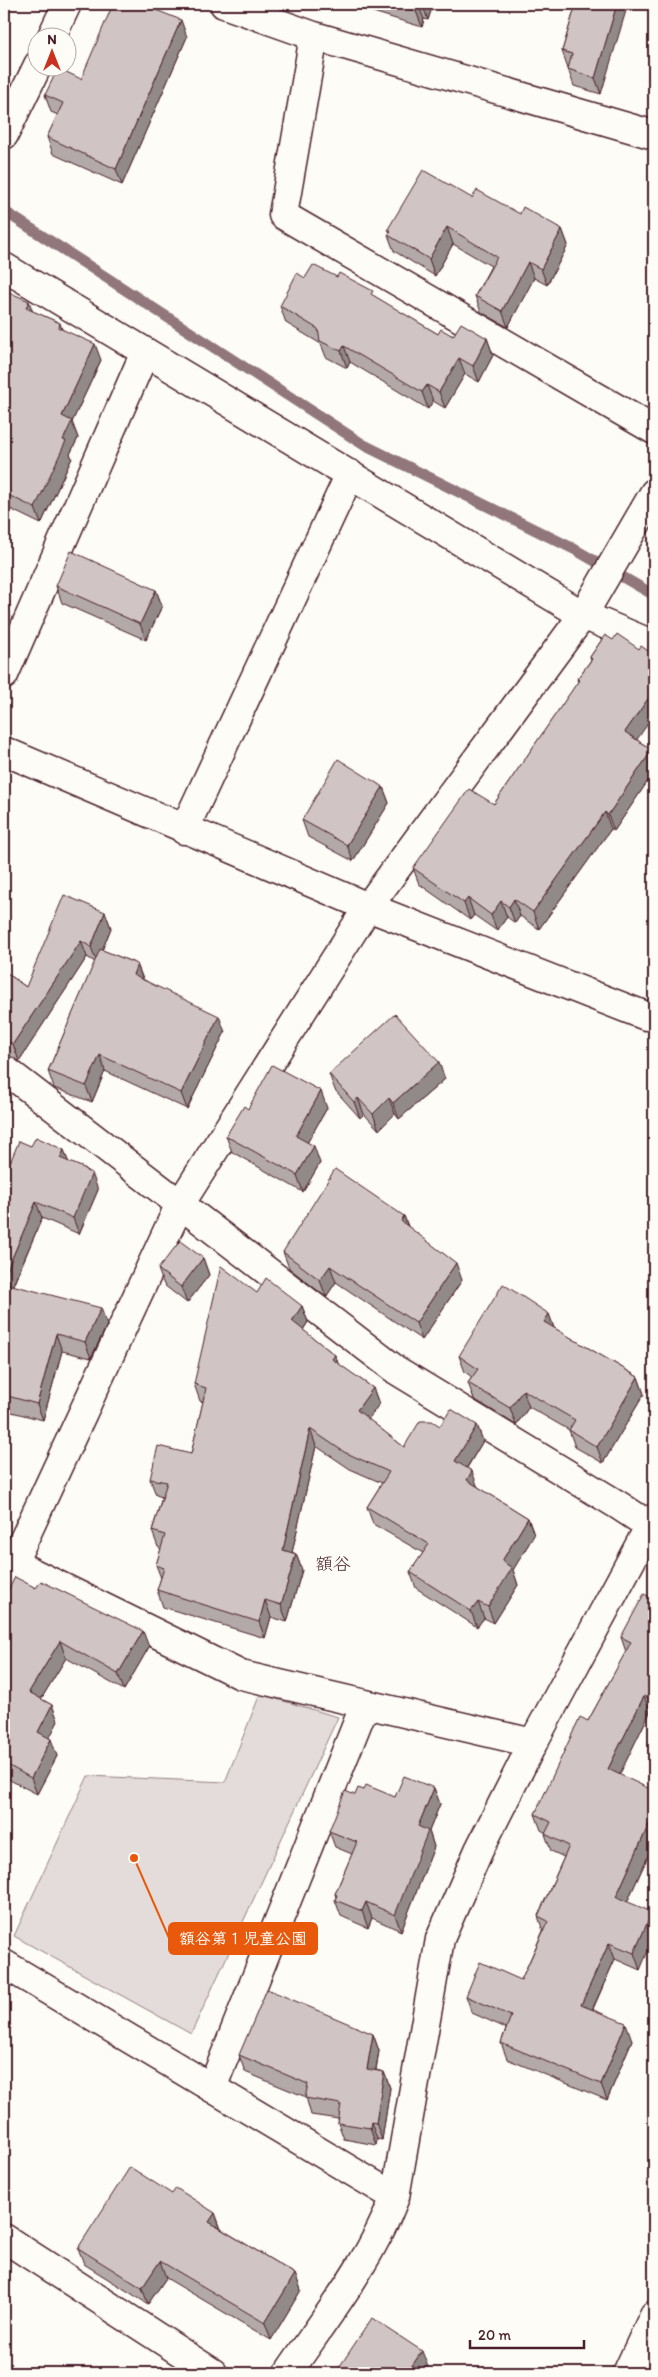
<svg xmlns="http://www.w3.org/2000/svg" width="658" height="2377" font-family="Itim,'Klee One',sans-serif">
<rect width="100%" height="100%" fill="#fdfcf7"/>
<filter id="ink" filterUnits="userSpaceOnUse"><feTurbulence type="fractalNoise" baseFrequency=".02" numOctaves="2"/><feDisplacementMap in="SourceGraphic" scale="10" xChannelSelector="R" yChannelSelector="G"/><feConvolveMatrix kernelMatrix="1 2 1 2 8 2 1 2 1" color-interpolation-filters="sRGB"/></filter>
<g filter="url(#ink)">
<path fill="#e3dcda" stroke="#967e82" d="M260 1694 338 1717 191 2034 14 1936 88 1776 225 1782Z"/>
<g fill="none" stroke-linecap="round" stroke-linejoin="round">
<path stroke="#91777b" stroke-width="11" d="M4 211 364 445 574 549 654 595"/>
<g stroke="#4a1f2b" stroke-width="31">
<path id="minor" d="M224 4 314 36 283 215 654 430
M314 36 654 135
M51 38 67 4
M4 135 38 65
M4 267 583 615 654 645
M4 675 145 352
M4 751 368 907 646 1016
M184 830 350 474
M4 1069 396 1370 618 1505 650 1526 654 1533
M13 1563 241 1675 533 1743
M4 1578 13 1563 179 1206 368 907 583 615 654 493
M4 1964 395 2197
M212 2088 365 1704
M4 2238 213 2373
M288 2373C326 2317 370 2262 395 2197L440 1939 479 1850 533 1743 654 1518"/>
</g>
<g stroke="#4a1f2b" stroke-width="31">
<path id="major" d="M627 2373 654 2315"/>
</g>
<use href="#minor" stroke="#fdfcf7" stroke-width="28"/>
<use href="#major" stroke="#fdfcf7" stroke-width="28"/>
</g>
<path fill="#b3a9a9" stroke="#4a1f2b" d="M315 4H331L330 8Z
M347 4H433L428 20 424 19 422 27Z
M576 4 601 94 574 86 568 69V68L562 51Z
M187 37 122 185 53 154 47 137 58 115 51 112 45 95 81 79Z
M472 198 562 229 568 245 547 285 534 278 508 327 481 312 475 296 491 266 453 244 435 276 394 251 388 235 390 233 388 229Z
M305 278 375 297 438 334 487 338 493 355 479 382 465 374 445 408 433 401 428 409 350 362 347 368 326 357 321 344 286 323 280 306Z
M4 290 32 311 60 323 62 329 101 360 72 422 78 438 70 454 72 458 41 524 4 506Z
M56 586 156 590 162 606 146 640 62 603Z
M605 635 637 740 652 750 654 758V772L614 831 611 829 539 929 520 916 515 923 507 917 497 931 474 915 470 920 419 884 413 868 494 804 578 682 577 679 591 660 590 657Z
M383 787 389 803 353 861 308 837 302 820Z
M105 912 111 928 102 950 137 964 143 979 225 1032 187 1109 105 1071 92 1102 54 1088 48 1071 95 962 87 957 19 1061 6 1054H4V971L26 987Z
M329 1074 445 1079 399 1119 395 1114 379 1130 364 1114 360 1118 335 1090Z
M327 1108 307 1143 320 1163 303 1192 232 1152 226 1136 248 1109Z
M31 1146 64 1150 68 1162 86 1169 98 1190 79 1234 42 1218 13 1286 107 1325 91 1358 62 1351 43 1420 4 1410V1177Z
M404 1216 408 1226 462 1280 422 1340 336 1282 326 1297 289 1268 283 1252Z
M203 1258 209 1275 187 1303 164 1285 158 1269Z
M257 1293 302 1306 308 1322 303 1330 335 1355 338 1364 373 1388 379 1404 368 1419 404 1447 440 1426 477 1425 483 1441 467 1468 478 1487 528 1518 534 1535 513 1570 518 1585 494 1623 484 1618 477 1627 416 1588 410 1572 423 1553 373 1524 367 1507 382 1483 350 1469 316 1446 292 1552 296 1554 302 1570 287 1622 271 1617 265 1638 163 1607 157 1590 161 1578 156 1565 161 1549 158 1547 152 1531 162 1497 156 1495 150 1479 191 1454 203 1402 200 1401 194 1384Z
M549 1314 554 1328 638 1377 644 1394 603 1463 575 1447 569 1430 529 1407 516 1425 474 1399 468 1383 472 1377 465 1372 459 1356Z
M4 1599 149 1647 124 1690 66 1658 41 1699 52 1705 58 1721 49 1738 57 1756 37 1794 4 1777Z
M654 1599V1714L650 1712 619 1775 654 1843 627 1902 640 1970 615 1959 593 2009 632 2040 607 2100 507 2059 501 2043 506 2028 472 2013 466 1996 521 1980 543 1931 538 1916 564 1857 551 1851 545 1834 546 1833 541 1830 535 1814 588 1721 626 1652 621 1637Z
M434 1788 440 1804 429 1831 434 1847 401 1931 372 1918 368 1928 341 1916 335 1900 336 1897 335 1894 352 1854 335 1847 329 1831 355 1795 364 1790 395 1797Z
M373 2034 379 2051 376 2070 384 2072 390 2088 382 2140 377 2139 376 2145 344 2139 338 2123 339 2119 311 2115 306 2097 245 2072 239 2055Z
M172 2194 215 2213 221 2229 295 2274 301 2290 271 2340 166 2278 148 2304 84 2264 78 2248Z"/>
<path fill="#928a89" stroke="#4a1f2b" d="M418 4 424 19 422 27 416 11Z
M422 4H433L428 20Z
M617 4H628L601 94 595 78Z
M181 20 187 37 122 185 116 169Z
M447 227 453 244 435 276 429 259Z
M562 229 568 245 547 285 541 269Z
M528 262 534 278 508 327 502 311Z
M29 301 35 318 26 308Z
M487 338 493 355 479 382 473 366Z
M95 344 101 360 72 422 78 438 70 454 72 458 41 524 35 508 62 416Z
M344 346 350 362 347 368 341 351Z
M459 358 465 374 445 408 439 392Z
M427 385 433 401 428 409 422 392Z
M156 590 162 606 146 640 140 624Z
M654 690V715L631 748 625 732Z
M652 750 654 758V772L614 831 608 815Z
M383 787 389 803 353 861 347 845Z
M605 812 611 829 539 929 533 912Z
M468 898 474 915 470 920 464 903Z
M514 899 520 916 515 923 509 907Z
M501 901 507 917 497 931 491 915Z
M105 912 111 928 97 963 91 947Z
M81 941 87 957 19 1061 13 1044Z
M137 964 143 981 133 975Z
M219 1016 225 1032 187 1109 181 1093Z
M100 1055 105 1071 92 1102 86 1086Z
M439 1062 445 1079 399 1119 393 1103Z
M321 1091 327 1108 302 1152 296 1136Z
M358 1098 364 1114 360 1118 354 1102Z
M389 1098 395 1114 379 1130 373 1114Z
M314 1146 320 1163 303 1192 297 1175Z
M64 1150 70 1166 60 1158Z
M86 1169 90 1178 92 1173 98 1190 79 1234 73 1218Z
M36 1202 42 1218 7 1299 4 1290V1277Z
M404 1216 410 1233 401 1221Z
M203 1258 209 1275 187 1303 181 1287Z
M456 1263 462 1280 422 1340 416 1323Z
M330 1266 336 1282 326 1297 320 1280Z
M302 1306 308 1322 298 1337 292 1321Z
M101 1308 107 1325 91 1358 85 1342Z
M549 1314 555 1331 544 1322Z
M56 1334 62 1351 43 1420 37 1404Z
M335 1355 341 1371 332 1359Z
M638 1377 644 1394 603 1463 597 1447Z
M373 1388 379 1404 363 1427 357 1410Z
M523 1390 529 1407 516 1425 510 1408Z
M477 1425 483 1441 461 1477 455 1461Z
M310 1429 316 1446 289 1566 283 1550Z
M472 1471 478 1488 467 1480Z
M528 1518 534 1535 513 1570 518 1585 494 1623 488 1607 502 1561Z
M296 1554 302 1570 287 1622 281 1605Z
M265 1600 271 1617 265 1638 259 1622Z
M478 1602 484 1618 477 1627 471 1611Z
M143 1631 149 1647 124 1690 118 1674Z
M60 1641 66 1658 35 1709 29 1692Z
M644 1696 650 1712 614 1786 608 1769Z
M52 1705 58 1721 44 1749 38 1732Z
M51 1739 57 1756 37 1794 31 1778Z
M434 1788 440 1804 429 1831 434 1847 401 1931 395 1915 418 1826Z
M654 1813V1843L622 1913 616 1897Z
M366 1902 372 1918 368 1928 362 1911Z
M652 1912 654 1919V1937L640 1970 634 1953Z
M609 1943 615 1959 587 2021 581 2005Z
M626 2023 632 2040 607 2100 601 2084Z
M373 2034 379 2051 373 2085 367 2069Z
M384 2072 390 2088 382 2140 376 2123Z
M371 2122 377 2139 376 2145 370 2128Z
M215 2213 221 2230 209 2222Z
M160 2261 166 2278 148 2304 142 2288Z
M295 2274 301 2290 271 2340 265 2323Z
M422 2351 428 2367 424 2373H407Z"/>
<path fill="#d0c5c4" stroke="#4a1f2b" d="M113 4H141L181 20 116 169 47 137 63 103 45 95 58 68 81 79Z
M394 4H418L416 11Z
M576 4H617L595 78 568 69 572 54 562 51Z
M423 170 472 198 477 190 520 214 523 207 562 229 541 269 528 262 502 311 475 296 497 257 447 227 429 259 388 235 391 231 388 229Z
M313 265 337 277 339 273 373 291 371 294 438 334 441 329 453 336 461 323 487 338 473 366 459 358 439 392 427 385 422 392 344 346 341 351 320 341 318 329 280 306 297 273 305 278Z
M4 290 29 301 26 308 60 323 59 328 95 344 62 416 72 421 63 440 66 441 35 508 4 493V398L8 389 4 387Z
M71 551 156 590 140 624 56 586Z
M617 634 639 649 641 646 654 655V690L625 732 652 750 608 815 605 812 533 912 514 899 509 907 501 901 491 915 468 898 464 903 413 868 469 789 494 804 579 680 577 679 592 659 590 657 605 635 613 640Z
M338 759 383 787 347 845 302 820Z
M64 895 105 912 91 947 81 941 13 1044 4 1039V971L26 987Z
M100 949 137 964 133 975 219 1016 181 1093 100 1055 86 1086 48 1071Z
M395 1014 439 1062 393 1103 389 1098 373 1114 358 1098 354 1102 329 1074Z
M272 1065 321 1091 296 1136 314 1146 297 1175 226 1136 244 1106 248 1109Z
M36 1137 64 1150 60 1158 86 1169V1171L92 1173 73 1218 36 1202 4 1277V1177L19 1141 31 1146Z
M335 1169 404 1216 401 1221 456 1263 416 1323 330 1266 320 1280 283 1252Z
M180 1241 203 1258 181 1287 158 1269Z
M221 1266 257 1293 266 1278 302 1306 292 1321 335 1355 332 1359 373 1388 357 1410 404 1447 420 1421H432L440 1426 451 1409 477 1425 455 1461 472 1471 467 1480 528 1518 502 1561 512 1568 488 1607 478 1602 471 1611 410 1572 429 1544 367 1507 389 1472 344 1452 310 1429 283 1550 296 1554 281 1605 265 1600 259 1622 157 1590 164 1568 156 1565 165 1535 152 1531 167 1482 150 1479 158 1446 191 1454 206 1388 194 1384Z
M4 1283 101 1308 85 1342 56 1334 37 1404 4 1395Z
M503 1284 549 1314 544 1322 638 1377 597 1447 569 1430 575 1420 523 1390 510 1408 468 1383 478 1369 459 1356Z
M15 1577 36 1588 41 1581 143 1631 118 1674 60 1641 29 1692 52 1705 38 1732 51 1739 31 1778 4 1763V1599Z
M644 1594 654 1599V1701L644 1696 608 1769 654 1791V1813L616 1897 652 1912 634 1953 609 1943 581 2005 626 2023 601 2084 501 2043 511 2016 466 1996 480 1962 521 1980 548 1921 538 1916 569 1846 545 1834 551 1822 535 1814 580 1717 588 1721 631 1642 621 1637Z
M404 1776 434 1788 418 1826 428 1831 395 1915 366 1902 362 1911 335 1900 337 1895 335 1894 357 1842 329 1831 345 1791 355 1795 358 1788 364 1790 366 1785 395 1797Z
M267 1989 373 2034 367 2069 384 2072 376 2123 371 2122 370 2128 338 2123 341 2104 305 2098 308 2084 239 2055Z
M130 2167 172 2194 176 2188 215 2213 209 2222 295 2274 265 2323 160 2261 142 2288 78 2248Z
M372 2318 422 2351 407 2373H338L336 2372Z"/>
</g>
<g text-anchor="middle" stroke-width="4" stroke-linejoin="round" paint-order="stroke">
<g font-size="18" fill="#4a1f2b" stroke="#fdfcf7">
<text x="333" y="1570">額谷</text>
</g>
</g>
<path fill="none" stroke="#e8590c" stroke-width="2" d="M134 1858L169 1938"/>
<circle fill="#e8590c" stroke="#fdfcf7" stroke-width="2" cx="134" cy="1858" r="5"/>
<rect fill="#e8590c" stroke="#e8590c" stroke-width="2" x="169" y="1923" width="148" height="31" rx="5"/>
<g font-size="16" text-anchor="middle" font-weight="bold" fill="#fff">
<text x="243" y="1944">額谷第１児童公園</text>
</g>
<rect width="658" height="2377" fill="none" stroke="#fdfcf7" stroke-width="20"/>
<rect x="10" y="10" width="638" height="2357" fill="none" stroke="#4a1f2b" stroke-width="2" filter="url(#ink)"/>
<g transform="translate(52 52)"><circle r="24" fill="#fdfcf7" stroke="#b5a4a5"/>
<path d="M0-4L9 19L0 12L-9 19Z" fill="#c8321e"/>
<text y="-8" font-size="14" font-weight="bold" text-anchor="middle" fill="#4a1f2b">N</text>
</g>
<path d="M470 2340v8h114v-8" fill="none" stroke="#4a1f2b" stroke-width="2.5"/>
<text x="478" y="2340" font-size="15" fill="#4a1f2b" stroke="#fdfcf7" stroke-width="4" paint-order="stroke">20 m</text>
</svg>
